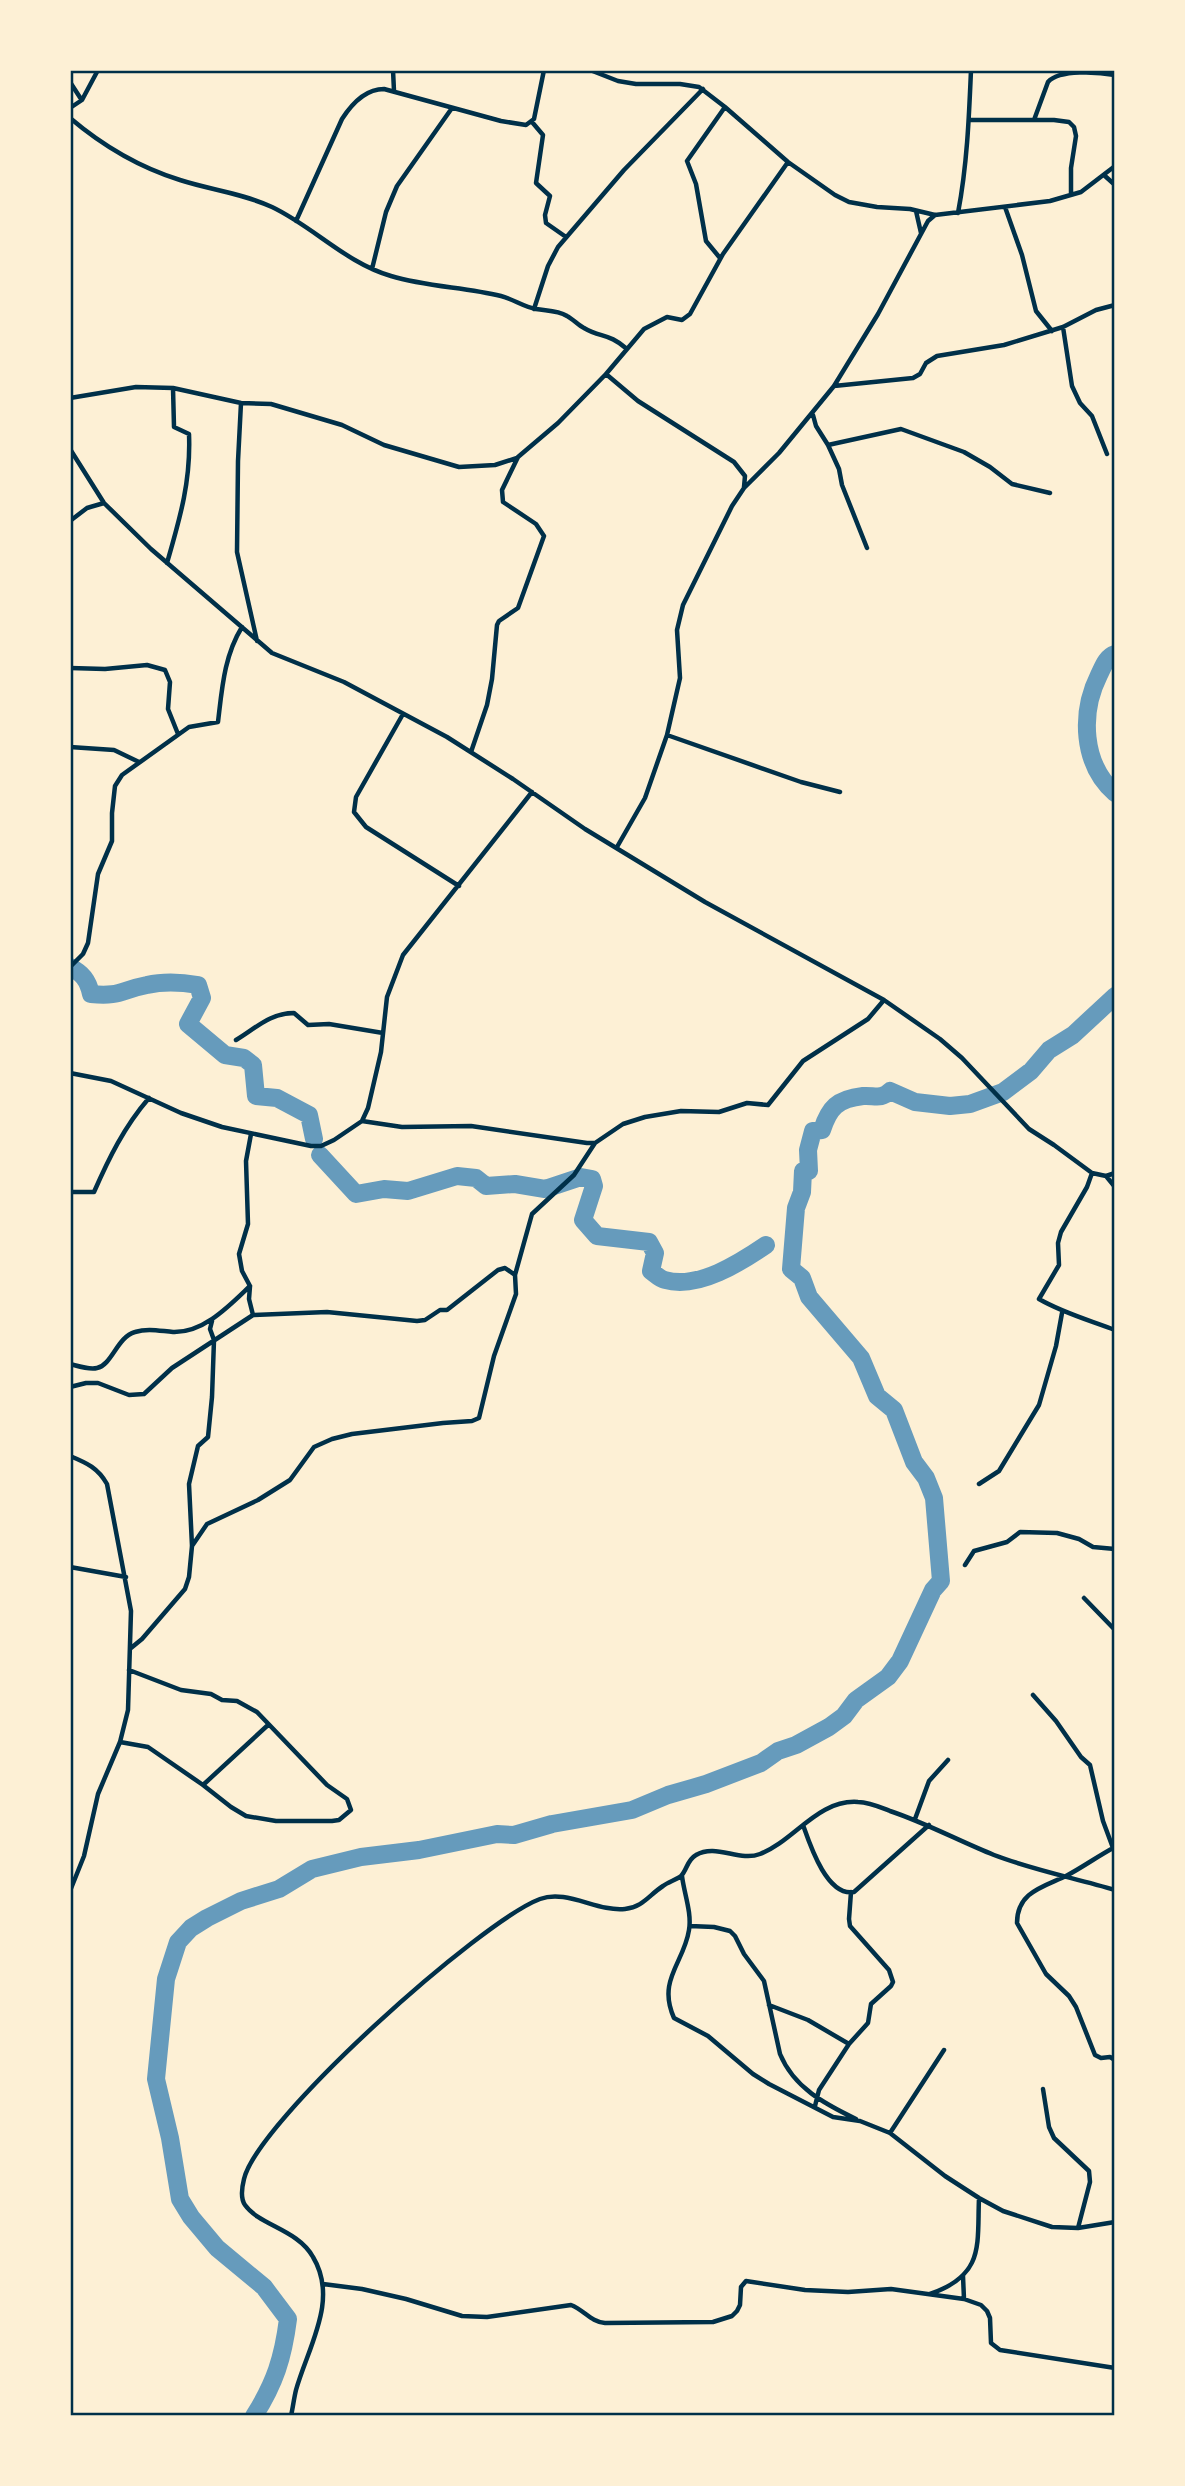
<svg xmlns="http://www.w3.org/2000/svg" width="1185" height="2486" font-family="'Archivo Narrow',sans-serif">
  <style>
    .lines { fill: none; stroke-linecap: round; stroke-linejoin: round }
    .river { stroke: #669bbc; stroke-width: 18 }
    .minor { stroke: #003049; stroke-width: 4.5 }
    .neatline { fill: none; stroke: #003049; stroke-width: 2.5 }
  </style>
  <rect width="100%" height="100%" fill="#fdf0d5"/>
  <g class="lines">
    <path class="river" d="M1115,654c-9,3 -12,13 -16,21 -19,38 -17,89 16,118
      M70,967c12,6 18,13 21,27 29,3 30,-4 56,-9 17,-4 34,-3 51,0l4,13 -14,26 37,31 19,3 9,7 3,31 21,2 32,17 5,24
      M320,1155l36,39 28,-5 24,2 49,-15 19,2 10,8 29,-2 30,5 36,-12 11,2 2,7 -11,34 14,16 52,6 6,11 -4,18c4,3 9,8 14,9 33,10 76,-18 101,-35
      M254,2416c21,-33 29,-58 34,-97l-24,-32 -47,-39 -26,-31 -11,-18 -10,-61 -14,-59 10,-100 12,-37 13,-14 16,-10 34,-17 38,-12 33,-20 49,-12 58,-7 78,-16 17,1 38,-11 80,-14 36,-15 38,-11 55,-21 17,-12 18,-6 33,-18 15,-11 12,-16 32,-23 12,-16 33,-71 8,-9 -7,-83 -8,-20 -12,-16 -20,-52 -17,-14 -16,-38 -52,-61 -7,-19 -11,-9 5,-61 6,-16 1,-21h6l-1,-21 5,-19 9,-1c7,-22 15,-31 41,-34 11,-1 18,4 27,-5l25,11 35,4 20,-2 33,-12 28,-21 18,-21 24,-15 42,-39"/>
    <path class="minor" d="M393,70l1,21
      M590,70l28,11 18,3h44l19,3 26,20 63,55 47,33 14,7 28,5 33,2 25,6 115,-14 31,-9 34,-26
      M70,82l11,17
      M70,108l12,-8 16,-30
      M70,118c33,28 68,49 110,62 31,10 62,13 92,27 42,20 74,56 119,69 36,11 74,11 110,20 12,3 23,11 35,13 11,2 21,1 31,7 6,3 11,9 17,12 17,10 25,5 43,21
      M969,120h85l15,2 5,5 2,9 -5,32v27
      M1034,120l14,-38c11,-13 51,-10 67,-7
      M532,122l11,13 -7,48 14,13 -5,19 1,8 20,14
      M1105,176l10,9
      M1005,207l17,48 14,56 16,20
      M916,211l5,22
      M958,213c9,-47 11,-95 13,-143
      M296,221l46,-102c9,-14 23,-30 42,-30l117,32 25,4 8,-6 10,-49
      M720,258l-14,-17 -10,-57 -9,-23 38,-54
      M372,269l14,-57 11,-26 55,-78
      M534,309l14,-43 10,-19 66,-77 79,-81
      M1063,327l9,59 8,17 12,13 15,38
      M606,374l32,27 96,61 11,14 -1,11
      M834,386l79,-8 7,-4 6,-11 11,-7 67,-11 59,-18 33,-17 19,-5
      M70,398l66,-11 37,1 68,15 30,1 71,21 42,20 75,22 36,-2 22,-7
      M241,403l-3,58 -1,91 20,89
      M813,415l3,11 12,19 11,24 3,16 25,63
      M828,445l73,-16 63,23 26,15 22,17 38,9
      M70,449l34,54 47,46 121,104 72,29 103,55 66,42 72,50 120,73 179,98 56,39 22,19 67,71 25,16 38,28 14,3 9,-3
      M70,521l17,-13 17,-5
      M167,563c13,-45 24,-82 22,-129l-15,-7 -1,-39
      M70,668l35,1 42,-4 18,5 5,12 -2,27 10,25
      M403,714l-47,83 -2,15 12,15 93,59
      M667,735l134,47 39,10
      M70,747l44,3 25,12
      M471,752l16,-47 5,-26 5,-54 2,-4 19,-13 26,-72 -8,-12 -33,-22 -1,-12 16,-33 40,-34 48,-49 38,-45 23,-12 15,3 8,-6 33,-60 65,-92
      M617,847l28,-49 22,-63 13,-57 -3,-48 6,-25 49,-99 12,-18 35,-35 55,-67 44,-72 50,-93 7,-6
      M70,967l13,-13 5,-11 10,-69 14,-33v-28l3,-27 7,-11 67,-48 29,-5c4,-33 6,-66 24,-95
      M236,1040c20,-12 34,-27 58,-27l14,12 21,-1 54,9
      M70,1073l41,8 70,32 41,14 89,19h10l13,-6 28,-19 6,-13 13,-56 6,-55 16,-42 129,-163
      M362,1121l40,6 69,-1 116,17h8l28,-19 22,-7 36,-6 38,1 28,-9 21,2 35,-44 65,-42 16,-19
      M251,1134l-5,27 2,63 -9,30 3,17 8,15 -1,13 4,16
      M1092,1173l-5,14 -26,45 -3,11 1,22 -20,34c24,14 50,21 76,31
      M1106,1176l9,11
      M70,1192h24c15,-34 30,-65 55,-94
      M70,1364c8,2 19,6 27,4 15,-3 20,-31 38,-36 13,-4 25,-1 38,0 31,1 57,-27 77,-46
      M70,1387l16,-4h12l31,12 15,-1 28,-26 81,-53 74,-3 90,9 8,-1 15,-10h7l51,-40 7,-2 10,7
      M70,1456c17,7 28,12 37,28l24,127 -3,99 -8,32 -22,52 -14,62 -14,35
      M979,1484l20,-13 40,-66 17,-59 6,-33
      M192,1546l15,-22 51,-24 32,-20 24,-33 18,-8 20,-5 91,-11 29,-2 7,-3 15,-62 22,-62 -1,-19 17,-61 42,-39 21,-32
      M965,1565l9,-14 33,-9 13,-10 37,1 22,6 14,8 22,2
      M70,1567l56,10
      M1084,1598l31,32
      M131,1648l11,-9 43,-50 4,-12 3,-31 -3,-62 9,-38 10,-9 4,-40 2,-57 -4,-11 2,-8
      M1033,1695l23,26 25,36 9,8 13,56 10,27
      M120,1742l28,5 55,38 28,22 15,9 30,5h56l7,-1 12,-10 -4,-11 -20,-14 -70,-73 -20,-11 -15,-1 -11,-6 -30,-4 -52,-20
      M203,1785l65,-60
      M915,1819l14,-38 19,-21
      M803,1825c7,20 24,72 51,67l75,-67
      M1115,1847c-17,9 -32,20 -49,29 -23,11 -49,16 -49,47l29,51 23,22 7,11 19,48 6,3 9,-1 5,3
      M682,1876c2,17 10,37 7,54 -5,33 -32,50 -15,88l34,18 45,38 16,10 64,33 27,4 30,12 55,43 34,22 24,13 49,16 26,1 37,-6
      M690,1926l24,1 16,4 5,5 9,18 20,27 16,73c14,34 45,50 76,65
      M769,2005l39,15 41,24
      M1043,2089l6,38 5,11 35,33 1,11 -12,46
      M815,2106l4,-16 30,-46 19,-21 3,-19 20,-18 2,-4 -4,-12 -39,-44 -1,-7 2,-27
      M890,2133l54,-83
      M963,2276l1,23
      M323,2284l39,5 44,10 56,17 25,1 84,-12c13,5 20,17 34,18l108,-1 19,-6 5,-5 3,-6 1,-18 5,-6 59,9 43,2 43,-3 73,10 17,6 6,6 3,7 1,25 9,7 115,18
      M930,2294c55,-19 47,-49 49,-96
      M291,2416c2,-9 3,-18 5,-26 12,-43 43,-90 17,-133 -16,-28 -53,-31 -68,-52 -5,-7 -3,-18 -1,-26 14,-59 237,-258 296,-280 27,-10 57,13 85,10 18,-2 24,-14 38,-23 5,-4 13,-6 18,-10 6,-6 6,-16 15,-21 20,-12 43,7 64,-1 34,-13 58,-55 98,-52 11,0 22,5 32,9 36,12 69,30 104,44 39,15 81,23 121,35"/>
  </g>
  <rect width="1185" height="2486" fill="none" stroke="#fdf0d5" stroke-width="144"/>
  <rect x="72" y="72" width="1041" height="2342" class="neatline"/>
</svg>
